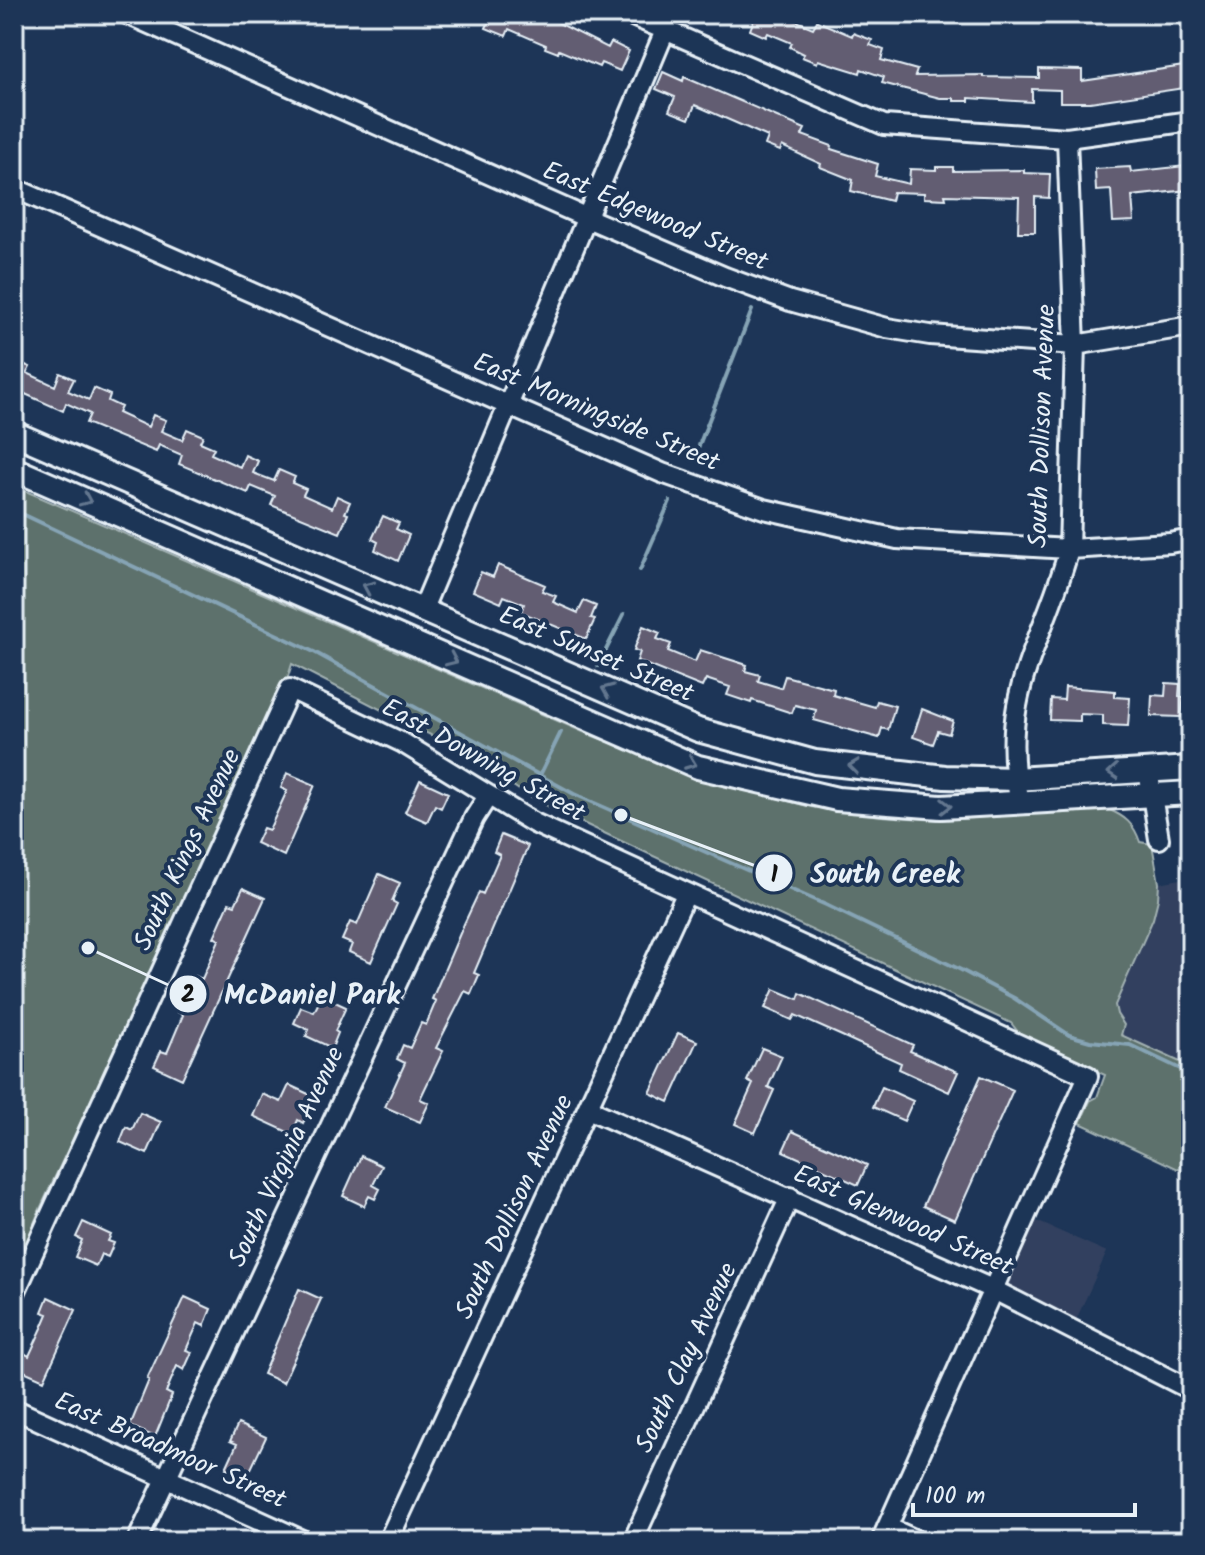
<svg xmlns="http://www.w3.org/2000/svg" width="1205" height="1555" font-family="Kalam,sans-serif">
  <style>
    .built { fill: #32415f }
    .green { fill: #5d716c; stroke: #a2b1b2; stroke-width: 2 }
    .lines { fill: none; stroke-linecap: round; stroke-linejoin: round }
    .stream { stroke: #86a4b5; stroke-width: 4 }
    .building { fill: #625d72; stroke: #e8f1f8; stroke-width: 2 }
    .minor-casing { stroke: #e8f1f8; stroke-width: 24 }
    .major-casing { stroke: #e8f1f8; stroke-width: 28 }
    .minor { stroke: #1d3557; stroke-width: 18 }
    .major { stroke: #1d3557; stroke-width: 22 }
    .oneway { stroke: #64778f }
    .labels { text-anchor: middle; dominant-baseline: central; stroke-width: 8; stroke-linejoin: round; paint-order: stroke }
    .street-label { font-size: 26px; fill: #e8f1f8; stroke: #1d3557 }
    .leader { fill: none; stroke: #e8f1f8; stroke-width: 3 }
    .callout-dot { fill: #e8f1f8; stroke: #1d3557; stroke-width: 3 }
    .mark-label { font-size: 24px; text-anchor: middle; font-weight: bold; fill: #111 }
    .callout-label { font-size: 28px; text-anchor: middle; font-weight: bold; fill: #e8f1f8; stroke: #1d3557; stroke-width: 8; stroke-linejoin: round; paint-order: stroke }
  </style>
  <rect width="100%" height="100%" fill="#1d3557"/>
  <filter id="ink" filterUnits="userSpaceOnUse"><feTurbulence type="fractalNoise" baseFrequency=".0125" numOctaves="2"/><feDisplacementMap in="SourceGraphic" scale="16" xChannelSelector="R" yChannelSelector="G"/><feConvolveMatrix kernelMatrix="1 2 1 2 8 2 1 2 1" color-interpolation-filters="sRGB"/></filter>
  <g filter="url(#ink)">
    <path class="built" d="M1181,879l7,25 -9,30 12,6v127l-70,-32 3,-10 -7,-11 -2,-9 38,-86 6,-36z
      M1034,1220l73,32 -31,68 -69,-32 -1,-6z"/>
    <path class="green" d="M14,486l574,248 117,45 106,28 71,9 56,4 169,-11c18,7 27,15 33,33l12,2 7,39 -1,16 -5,20 -38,86 2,9 7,11 -3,10 70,32v108l-111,-52 10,-22 7,-4 8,-22 -83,-38 -11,-14 -454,-212 -35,-19 -60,-41 -170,-87 -7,22 -245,523 -26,63z"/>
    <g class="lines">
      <path class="stream" d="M698,448l54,-138
        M14,510l300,142 260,142 252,111 135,65 53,28 55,37 21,6 40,4 61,29
        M640,570l30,-69
        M598,666l26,-52
        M540,775l21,-43"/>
    </g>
    <path class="building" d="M492,14h39l10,4 2,-3 65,33 3,-6 18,9 -9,20 -19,-8 -2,4 -40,-17 -1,3 -13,-5 1,-3 -37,-16 -3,7 -20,-8z
      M756,14h24l33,14 4,-7 35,15 1,-3 19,7 -2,5 14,5 -3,10 36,10 -2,6 68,-1v2l56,1v-9l43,1v11l109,-16v22l-101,15h-30v-12l-28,-1v13l-63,-4v3h-15v-3h-14l-58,-15 2,-6 -23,-8 -1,4 -42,-13 -1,3 -15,-6 2,-3 -14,-7 2,-4 -24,-10 -2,4 -16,-7z
      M663,72l20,9 1,-4 121,52 -3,6 30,11 -1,3 47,15 -3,12 34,8 1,-15 26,1v-3h17v4l71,-1v3l26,1 -1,24 -14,-1v35h-17l1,-35 -74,-2 1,4 -22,-1v-5l-31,-1 -2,9 -40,-10 2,-11 -33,-13 1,-3 -39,-18 -2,5 -15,-6 3,-8 -25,-11 -48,-21 -6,14 -20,-8 6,-14 -19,-8z
      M1185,166l3,24 -56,6 2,25 -21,1 -2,-32 -15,1 -1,-22 35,-2 1,5z
      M14,360l16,7 -3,6 28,13 5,-13 14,6 -6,12 21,9 5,-12 16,7 -2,6 13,6 -3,6 30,14 5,-12 13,5 -5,11 21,9 5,-11 16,7 -3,6 14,6 -3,6 29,13 5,-12 13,6 -5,12 21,8 5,-11 16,7 -3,6 14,6 -3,6 29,13 5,-12 13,6 -5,11 3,1 -8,19 -69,-28 4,-9 -24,-10 -3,7 -69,-29 3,-9 -23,-10 -3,7 -70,-29 4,-9 -24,-11 -3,8 -49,-22z
      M383,516l16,7 -3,6 13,6 -11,26 -23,-11 3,-8 -6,-3z
      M498,565l47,20 -3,6 14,5 -3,6 25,11 6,-12 12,5 -5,12 4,1 -9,20 -65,-27 3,-8 -20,-8 -3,7 -28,-12 8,-19 12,5z
      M643,626l17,7 -3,6 14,5 -3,7 27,11 5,-12 47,15 -2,6 15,4 -2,6 23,7 4,-12 49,13 -1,6 42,12 2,-6 18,5 -7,24 -6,-2 -3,10 -65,-18 2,-10 -21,-5 -3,8 -40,-13 -1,3 -24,-8 3,-8 -24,-8 -4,8 -65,-26 3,-9 -6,-2z
      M1166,683l14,1 -1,13h5l-3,20 -30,-1 1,-21 13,1z
      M1065,687l50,4v6l15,1 -2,28 -25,-1v-10l-23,-1v7l-30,-1 1,-21 13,1z
      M922,709l31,12 -4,13 -11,-3 -5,13 -20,-7z
      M287,773l28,12 -31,71 -28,-13 7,-15 6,2 18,-39 -6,-3z
      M420,780l28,13 -7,15 -6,-3 -8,17 -22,-10z
      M501,835l27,11 -54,127 5,2 -8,19 -6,-3 -29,57 7,3 -23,48 9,4 -9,19 -35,-15 20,-44 -8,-4 6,-14 7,3 11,-25 5,2 10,-24 -4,-2 32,-75 15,-32 4,2 17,-39 -6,-3z
      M379,874l21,9 -8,18 5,3 -26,58 -22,-10 3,-8 -10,-4 8,-18 7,3z
      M243,888l22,10 -83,181 -28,-13 7,-15 6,2 16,-38 -5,-3 7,-14 10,-22 7,3 17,-39 -5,-3 15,-34 6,2z
      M774,989l24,10 2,-6 113,52 -3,6 48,21 -9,20 -50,-23 2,-6 -59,-27 -47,-21 -3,5 -27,-12z
      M322,996l24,11 -11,24 3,2 -6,15 -26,-12 3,-6 -15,-7 7,-16 13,5z
      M678,1033l19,8 -28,61 -19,-9z
      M762,1048l20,8 -14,31 6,3 -19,43 -20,-9 18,-40 -6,-3z
      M981,1076l32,14 -58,130 -32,-14z
      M289,1085l26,12 -12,26 -5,-3 -6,14 -39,-18 9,-22 19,8z
      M882,1087l31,14 -9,20 -31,-14z
      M140,1113l21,9 -14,32 -27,-12 6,-15 6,3z
      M792,1131l75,34 -9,20 -75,-34z
      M361,1156l21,10 -9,19 7,4 -5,10 -6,-3 -5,10 -21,-10z
      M83,1222l28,13 -3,6 6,2 -6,14 -7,-3 -5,12 -21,-9 7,-17 -6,-3z
      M299,1289l22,10 -38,84 -20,-9z
      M48,1297l28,13 -32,70 -27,-12 7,-15 5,3 13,-28 6,-14 -6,-2z
      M185,1297l26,12 -7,17 -6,-3 -12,27 6,2 -8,18 -7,-4 -11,26 6,3 -17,42 -25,-11 19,-46 -2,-1z
      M238,1424l28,13 -19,40 -21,-9 11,-24 -7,-3z"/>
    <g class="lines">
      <defs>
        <path id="minor" d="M127,14l458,203 140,60 65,24 97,27 43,7 145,10 116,-19
          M628,14l256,111 183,13 124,-17
          M14,188l648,285 102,36 133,30 172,10 101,-6 21,-4
          M422,611l250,-597
          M1148,770l11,69
          M1020,802c-24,-108 23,-156 49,-253l6,-204 -8,-207
          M588,1109l404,180 199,101
          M14,1295l276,-606 113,54 131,80 554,253 -207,465
          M14,1409l290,132
          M887,1527l31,14
          M137,1541l337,-723 14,-22
          M388,1541l298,-647
          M633,1541l157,-344"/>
        <path id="major" d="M14,433l684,297 117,32 130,15 70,2 176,-11
          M14,469l684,298 139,32 104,8 250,-14"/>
      </defs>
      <use href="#minor" class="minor-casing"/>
      <use href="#major" class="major-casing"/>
      <use href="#minor" class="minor"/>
      <use href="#major" class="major"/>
    </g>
    <defs><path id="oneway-chevron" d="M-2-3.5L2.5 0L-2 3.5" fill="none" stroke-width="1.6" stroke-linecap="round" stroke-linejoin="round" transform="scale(2)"/></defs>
    <g class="oneway">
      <use href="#oneway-chevron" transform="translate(86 500) rotate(24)"/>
      <use href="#oneway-chevron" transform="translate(368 587) rotate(-156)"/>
      <use href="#oneway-chevron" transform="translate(452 660) rotate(24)"/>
      <use href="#oneway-chevron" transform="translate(607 690) rotate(-157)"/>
      <use href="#oneway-chevron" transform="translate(691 763) rotate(21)"/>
      <use href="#oneway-chevron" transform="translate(854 766) rotate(-173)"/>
      <use href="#oneway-chevron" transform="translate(1113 772) rotate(176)"/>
      <use href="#oneway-chevron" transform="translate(946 806) rotate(-1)"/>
    </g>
  </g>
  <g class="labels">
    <g class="street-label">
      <text transform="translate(655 217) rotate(23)">East Edgewood Street</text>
      <text transform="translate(596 413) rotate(23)">East Morningside Street</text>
      <text transform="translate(1043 426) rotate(-88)">South Dollison Avenue</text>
      <text transform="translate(596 655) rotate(23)">East Sunset Street</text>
      <text transform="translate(483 761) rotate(29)">East Downing Street</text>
      <text transform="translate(188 850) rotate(-65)">South Kings Avenue</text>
      <text transform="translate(287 1157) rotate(-65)">South Virginia Avenue</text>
      <text transform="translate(515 1207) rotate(-65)">South Dollison Avenue</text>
      <text transform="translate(903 1221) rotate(24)">East Glenwood Street</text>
      <text transform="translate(687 1358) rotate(-65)">South Clay Avenue</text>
      <text transform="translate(170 1451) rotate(24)">East Broadmoor Street</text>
    </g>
  </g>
  <path class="leader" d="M621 815L774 873M88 948L188 994"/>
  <g class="callout-dot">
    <circle cx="621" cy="815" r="8"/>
    <circle cx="88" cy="948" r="8"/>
    <circle cx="774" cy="873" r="20"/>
    <circle cx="188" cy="994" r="20"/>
  </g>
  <g class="mark-label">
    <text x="774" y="882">1</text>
    <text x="188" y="1002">2</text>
  </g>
  <g class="callout-label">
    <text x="885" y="883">South Creek</text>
    <text x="312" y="1004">McDaniel Park</text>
  </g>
  <rect width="1205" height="1555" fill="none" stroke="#1d3557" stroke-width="48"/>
  <rect x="24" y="24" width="1157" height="1507" fill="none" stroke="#e8f1f8" stroke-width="3" filter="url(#ink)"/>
  <path d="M913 1503v12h222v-12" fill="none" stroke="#e8f1f8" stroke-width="4"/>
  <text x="925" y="1503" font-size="24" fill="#e8f1f8" stroke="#1d3557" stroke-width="6" paint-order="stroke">100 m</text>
</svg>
